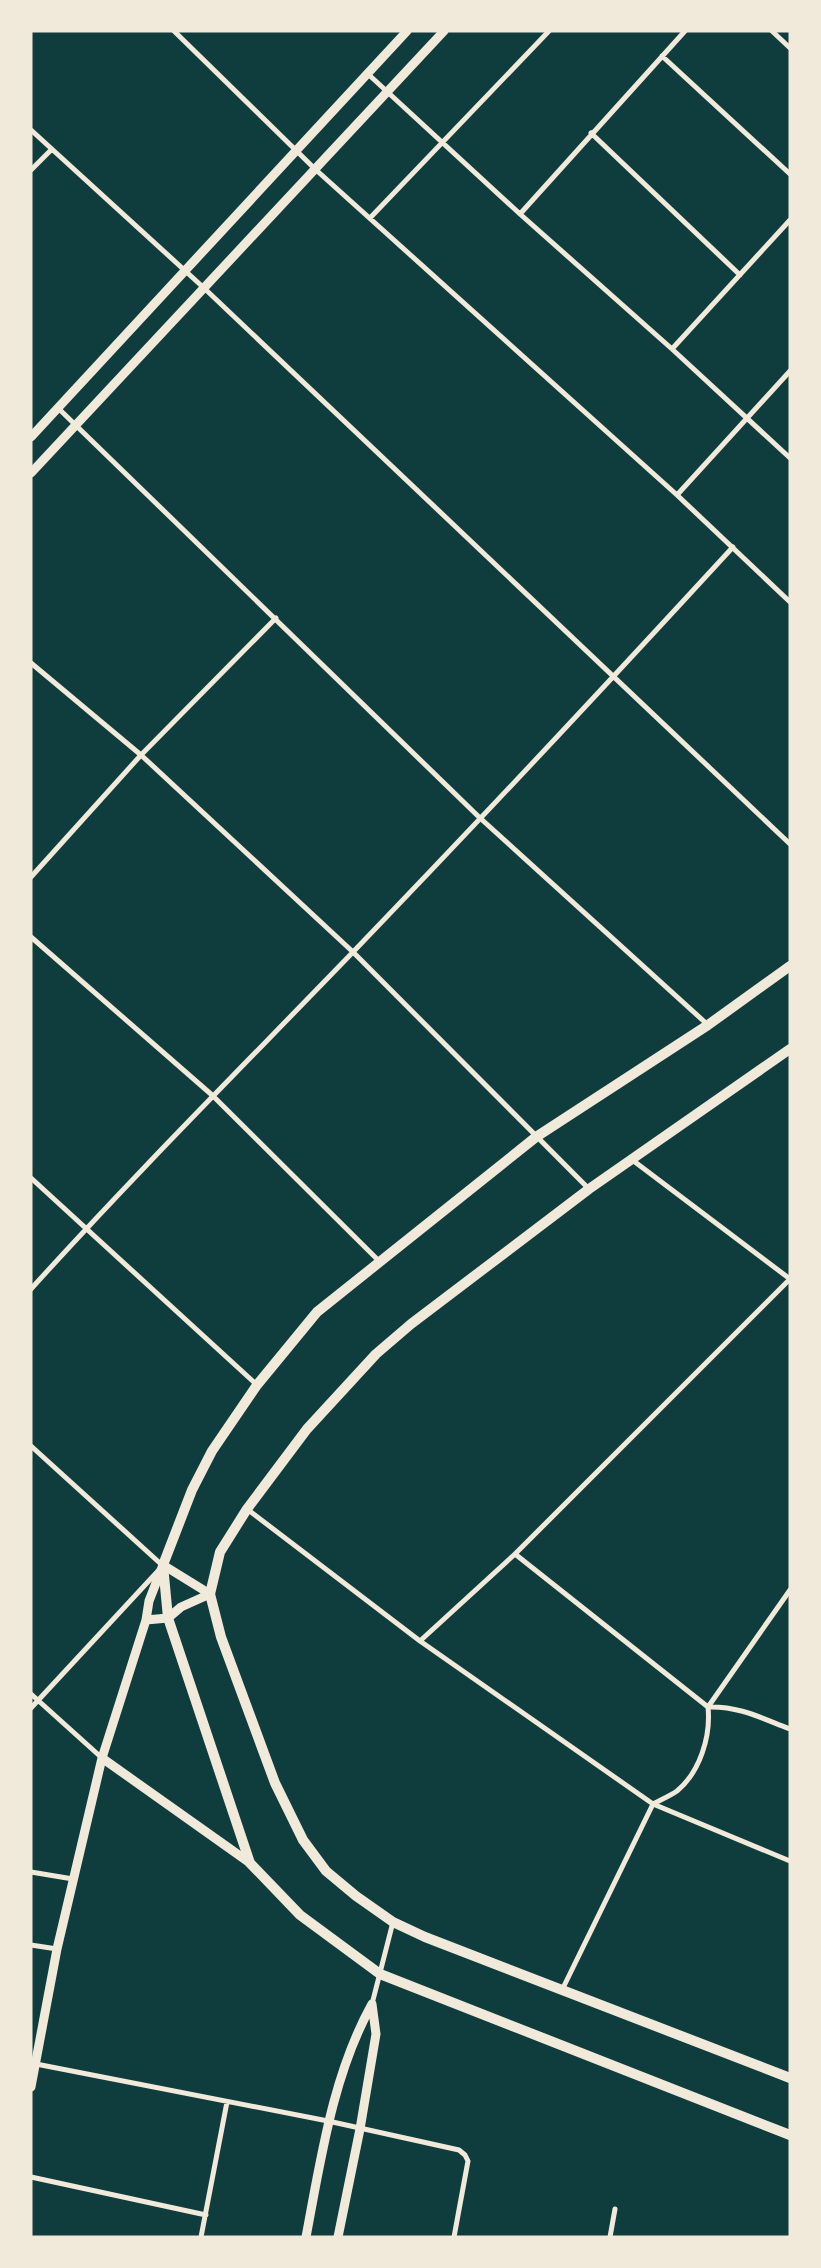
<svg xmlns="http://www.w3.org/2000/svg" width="821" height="2268" font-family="'Alegreya Sans',sans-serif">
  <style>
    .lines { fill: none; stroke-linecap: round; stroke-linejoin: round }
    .minor { stroke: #f1e9da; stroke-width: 5 }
    .tertiary { stroke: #f1e9da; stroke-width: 9 }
    .secondary { stroke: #f1e9da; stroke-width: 10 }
  </style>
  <rect width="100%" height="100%" fill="#0f3d3e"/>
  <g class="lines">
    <path class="minor" d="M174,31l141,138 362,326 113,107
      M772,31l18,17
      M662,56l128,118
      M368,74l152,140 152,135 118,109
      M31,130l173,158 586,556
      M591,133l149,142
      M31,170l20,-20
      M520,214l165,-183
      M370,218l179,-187
      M672,349l118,-129
      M58,408l422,410 228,207
      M677,495l113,-124
      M31,663l110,92 212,197 236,237
      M31,877l110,-122 135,-137
      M31,937l181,158 168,167
      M631,1159l159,120
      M31,1178l226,207
      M31,1289c105,-116 215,-226 323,-338 128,-133 254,-268 379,-404
      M31,1446l131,119
      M247,1509l173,132 233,163 137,57
      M515,1554l193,153c31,-1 53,11 82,22
      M420,1641l95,-87 275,-275
      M31,1694l71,64
      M31,1708l127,-137
      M31,1872l42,7
      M31,1945l26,4
      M562,1990l91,-186c7,-4 17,-8 24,-13 23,-19 34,-55 31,-84l82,-117
      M372,2004l21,-82
      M36,2064l292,57 131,29 6,5 3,6 -14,76
      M31,2177l175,38
      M201,2237l26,-135
      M610,2237l5,-28"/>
    <path class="tertiary" d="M31,437l376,-406
      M31,473l413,-442
      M146,1620l22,-2 13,-11 29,-13
      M102,1758l148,105
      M31,2087l26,-138 45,-191 44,-138 3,-19 14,-36 47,29
      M306,2237c15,-79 27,-163 66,-233
      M338,2237l22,-108 16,-95 -4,-30"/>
    <path class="secondary" d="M790,966l-82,59 -172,112 -219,175 -60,73 -45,66 -20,39 -29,75 5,53 82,245 50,52 80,59 410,161
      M790,1049l-201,140 -178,135 -35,30 -69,75 -60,80 -27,43 -10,42 11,43 54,146 28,57 23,31 30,25 37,26 32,15 365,141"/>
  </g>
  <rect width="821" height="2268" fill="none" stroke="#f1e9da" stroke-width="65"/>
</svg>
